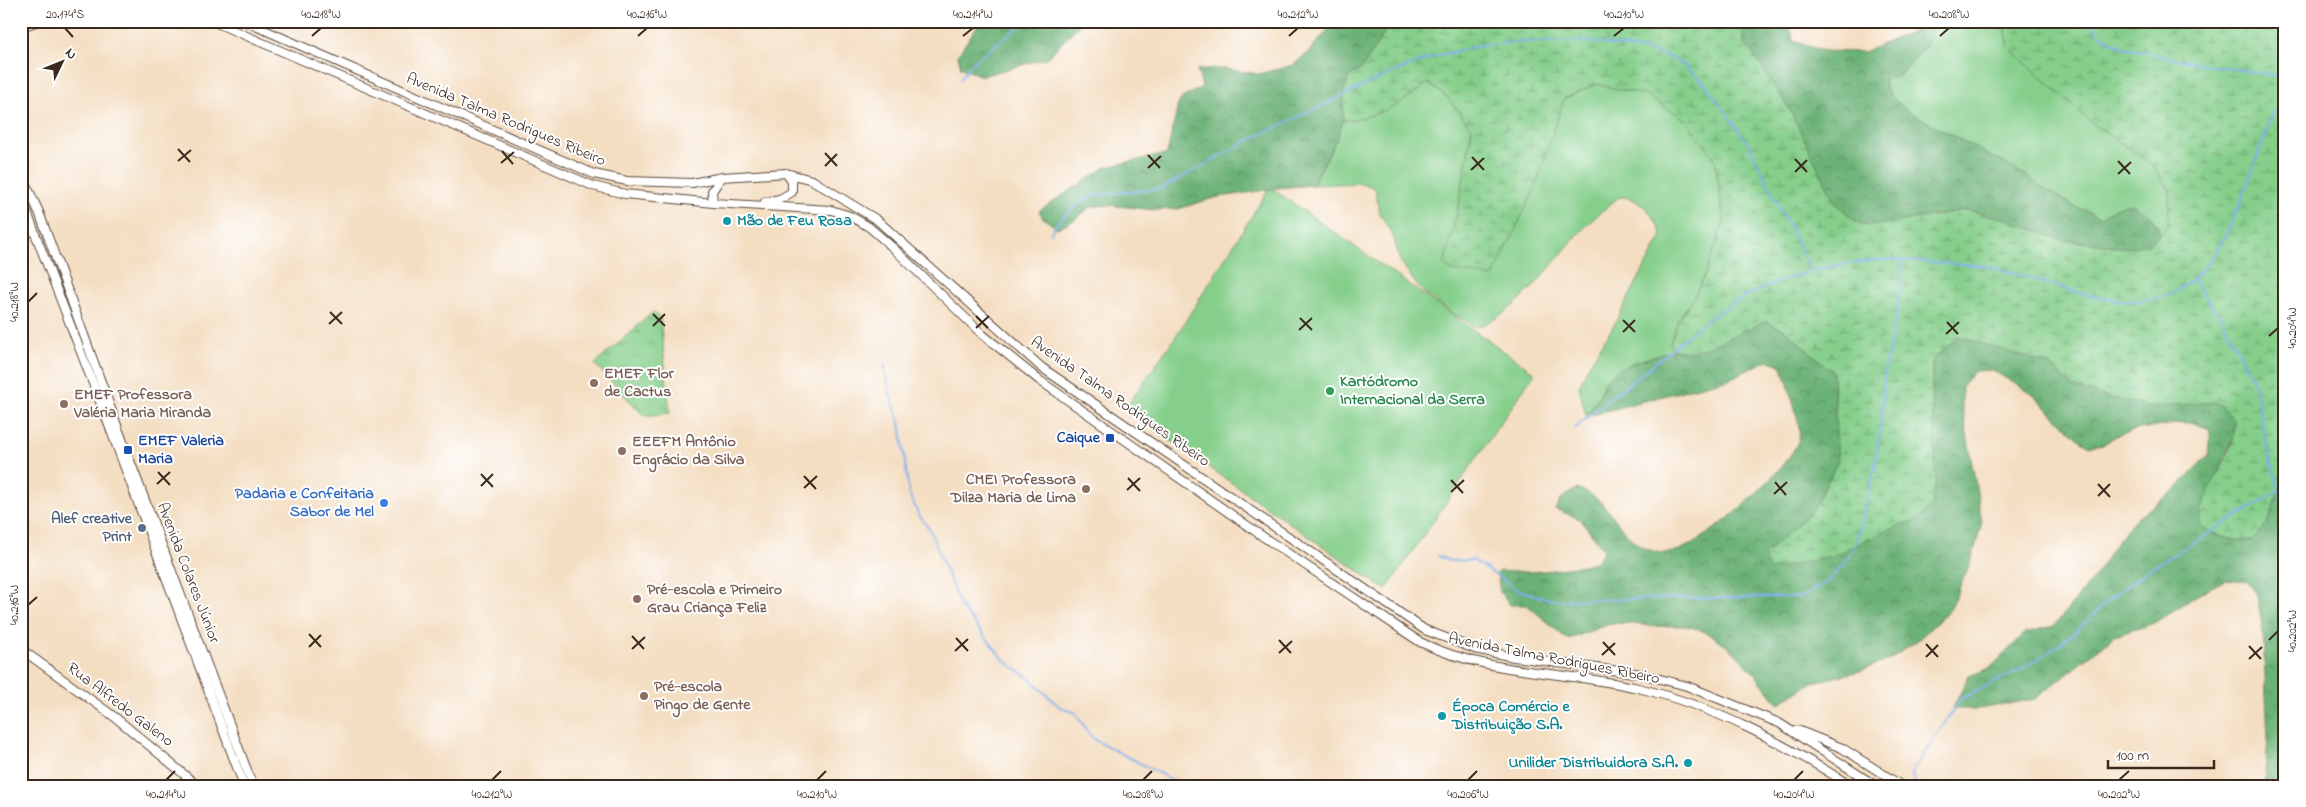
<svg xmlns="http://www.w3.org/2000/svg" width="2306" height="807" font-family="'Indie Flower',sans-serif">
  <style>
    .green { fill: #85cf8b; stroke: #607c54 }
    .forest { fill: url(#forest-crowns); stroke: #546e4a }
    .wetland { fill: url(#wetland-marsh); stroke: #607c54 }
    .park { fill: url(#park-tufts); stroke: #607c54 }
    .lines { fill: none; stroke-linecap: round; stroke-linejoin: round }
    .stream { stroke: #7fafea; stroke-width: 2 }
    .secondary-casing { stroke: #574537; stroke-width: 10 }
    .secondary { stroke: #fff; stroke-width: 8 }
    .ticks { fill: none; stroke: #3b2a1e; stroke-width: 2 }
    .culture-dot { fill: #0f9aa8; stroke: #fff; stroke-width: 2 }
    .education-dot { fill: #8d6e63; stroke: #fff; stroke-width: 2 }
    .leisure-dot { fill: #2e9e5b; stroke: #fff; stroke-width: 2 }
    .transit-dot { fill: #1a4fb4; stroke: #fff; stroke-width: 2 }
    .shop-dot { fill: #3f7fe0; stroke: #fff; stroke-width: 2 }
    .service-dot { fill: #5c6f8a; stroke: #fff; stroke-width: 2 }
    .labels { text-anchor: middle; dominant-baseline: central; stroke-width: 4; stroke-linejoin: round; paint-order: stroke }
    .street-label { font-size: 16px; fill: #3b2a1e; stroke: #fff }
    .culture-label { font-size: 16px; font-weight: bold; fill: #0d838f; stroke: #fff; text-anchor: start }
    .education-label { font-size: 16px; font-weight: bold; fill: #785e54; stroke: #fff; text-anchor: start }
    .leisure-label { font-size: 16px; font-weight: bold; fill: #27864d; stroke: #fff; text-anchor: start }
    .transit-label { font-size: 16px; font-weight: bold; fill: #164399; stroke: #fff; text-anchor: end }
    .shop-label { font-size: 16px; font-weight: bold; fill: #366cbe; stroke: #fff; text-anchor: end }
    .service-label { font-size: 16px; font-weight: bold; fill: #4e5e75; stroke: #fff; text-anchor: end }
    .neatline { fill: none; stroke: #3b2a1e; stroke-width: 2 }
    .ticks-label { font-size: 12px; text-anchor: middle; fill: #3b2a1e }
  </style>
  <defs>
    <pattern id="forest-crowns" width="20" height="18" patternUnits="userSpaceOnUse" patternTransform="scale(1.25)"><rect width="20" height="18" fill="#6cb277"/><path d="M2 6a3 3 0 1 1 6 0M12 15a3 3 0 1 1 6 0" fill="none" stroke="#5a9161"/></pattern>
    <pattern id="wetland-marsh" width="20" height="14" patternUnits="userSpaceOnUse" patternTransform="scale(1.25)"><rect width="20" height="14" fill="#85cf8b"/><path d="M1 5h8M5 5V1M11 12h8M15 12V8" fill="none" stroke="#6ea871"/></pattern>
    <pattern id="park-tufts" width="24" height="20" patternUnits="userSpaceOnUse" patternTransform="scale(1.25)"><rect width="24" height="20" fill="#85cf8b"/><path d="M3 7l-1-3M5 7V3M7 7l1-3M15 17l-1-3M17 17v-4M19 17l1-3" fill="none" stroke="#6ea871"/></pattern>
  </defs>
  <rect width="100%" height="100%" fill="#fff"/>
  <filter id="ink" filterUnits="userSpaceOnUse"><feTurbulence type="fractalNoise" baseFrequency=".02" numOctaves="2"/><feDisplacementMap in="SourceGraphic" scale="10" xChannelSelector="R" yChannelSelector="G"/><feConvolveMatrix kernelMatrix="1 2 1 2 8 2 1 2 1" color-interpolation-filters="sRGB"/></filter>
  <filter id="wash" filterUnits="userSpaceOnUse"><feTurbulence type="fractalNoise" baseFrequency=".0096" numOctaves="4" result="noise"/><feDisplacementMap in="SourceGraphic" scale="20" xChannelSelector="R" yChannelSelector="G"/><feGaussianBlur stdDeviation="1.12" result="paint"/><feColorMatrix in="noise" values="0 0 0 0 0 0 0 0 0 0 0 0 0 0 0 0 0 1.4 0 .05"/><feComposite in="paint" operator="in"/></filter>
  <g filter="url(#wash)">
    <rect width="100%" height="100%" fill="#f4dec2"/>
    <path class="green" d="M1937,21h68l3,26 85,77 59,40 18,27 -2,35 -9,9 -1,-9 -11,-13 -37,-2 -10,6 -28,-12 -25,-14 -20,-15 -118,-64c-12,-10 -23,-17 -25,-32l15,-4 27,-30z
      M1428,83l19,14 25,32 -13,76 -15,60 108,-129 12,-37 32,-15 52,12 37,23 30,40 9,62 -19,54 -12,24 -15,21 -8,23 4,7 -42,13 -28,19 -4,12 -14,22 -7,-29 8,-19 26,-41 49,-92c-7,-19 -20,-38 -43,-38 -11,9 -22,18 -32,28 -33,33 -65,88 -111,102l-23,-13 -30,-22 -7,-8 -17,-25 -5,-21 -15,-26 -4,-24 -14,-5 -49,2 19,-34 12,-30c39,-7 54,-14 85,-38z
      M1270,187l265,186 -149,217 -261,-181 53,-76z"/>
    <path class="forest" d="M980,21h103l-36,37 -65,18 -21,-8 -3,-13z
      M1335,21h57l-31,49 -17,37 -1,14 -6,17 -25,47 -33,3 -65,10 -36,11 -23,1 -47,-5 -18,2 -14,12 -19,9 -14,-10 -4,-7 67,-44 61,-13 11,-49 4,-7 20,-11 -5,-18h29l33,5 34,-9 16,-13z
      M1743,21h47l3,20 31,10 40,1 73,-31 -11,25 -28,30 -14,4c2,16 13,22 25,32l118,64 20,15 25,14 28,12 19,-11 15,-2c12,8 23,16 25,31l-10,9 -22,4 -70,-9 -51,-20 -39,-9 -88,15 -20,-1 -24,-21 -43,-89 -40,-62 -8,-8z
      M1766,321l20,10 47,41 5,89 -25,49 -50,46 127,-27 28,-10 14,-117v-42l27,-24 91,29 23,22 77,20 64,-5 7,2 13,16v16l-25,57 4,41 24,7h15l15,-16 18,-49v310h-21l4,-46 -5,-108 -6,-37 -10,-14 -20,-2 -23,12 -50,32 -39,13 -80,63 -56,10h-27l17,-33 21,-8 35,-35 29,-7 39,-47 26,-40 14,-18 42,-31 33,-34 2,-27 -20,-7 -57,8 -17,6 -12,8 -14,2 -10,-6 -48,-46 -40,-24 -17,1 -13,14v19l20,118 -9,34 -23,54 -32,30 -31,21 -30,11 -44,10 -35,22c-24,-31 -54,-74 -95,-78 -11,-1 -21,1 -31,0 -15,-1 -30,-5 -45,-1 -14,4 -26,11 -40,14l-40,-34h-17l-10,-13 -3,-19 2,-2c34,3 64,-1 97,-9l8,-12 -24,-31 -25,-10 7,-11 14,-9c41,8 40,60 88,64 31,3 126,-84 135,-114 3,-13 -12,-60 -18,-73l-13,-6 -39,19 -143,37 14,-22 4,-12 13,-12 15,-7 42,-13 13,2z"/>
    <path class="wetland" d="M1392,21h351l1,23 8,8 40,62 43,89 24,21 20,1 88,-15 39,9 51,20 70,9 22,-4 19,-18 2,-35 -18,-27 -59,-40 -85,-77 -3,-26h280v455l-18,49 -15,16c-19,0 -35,-4 -51,-15 -3,-30 28,-62 33,-91 1,-4 0,-10 0,-15l-13,-15 -7,-3 -64,5 -39,-9 -38,-11 -23,-22 -91,-29 -27,24v42l4,76 -4,28 -14,13 -28,10 -56,26 -64,15 -7,-14 50,-46 25,-49 -5,-89 -47,-41 -20,-10 -58,26 -21,5 -13,-2 -4,-7 8,-23 15,-21 12,-24 19,-54 -9,-62 -30,-40 -37,-23 -52,-12 -32,15 -29,89 -42,89 -41,-6 -8,-6 15,-60 13,-76 -25,-32 -19,-14c-33,25 -43,31 -85,38l1,-29 5,-16 12,-6z"/>
    <path class="park" d="M653,312l7,5 10,96 -26,3 -49,-52z"/>
    <g class="lines">
      <path class="stream" d="M2088,21l12,14 23,12 67,15 95,15
        M960,79l11,-15 55,-43
        M1051,233l8,-13 27,-21 10,-4 65,-6 86,-48 144,-68 45,-17 46,-11 42,-3 60,-1 60,9 23,6 15,8 23,20 43,59 63,128
        M2192,279l32,44 30,59 13,65 18,63
        M884,364l6,30 10,28 9,72 10,21 11,15 30,76 45,55 24,17 31,29 16,6 12,20 7,7 81,42 13,4
        M1575,429c22,-24 49,-40 74,-61 21,-17 41,-36 64,-52 49,-33 107,-53 167,-56 20,-1 41,2 61,3 14,1 29,1 43,3 56,9 139,56 194,24 55,-34 71,-119 95,-176l12,-17
        M1438,556l12,5 23,-1 45,30 30,9 15,1 238,-3 26,-15 15,-16 11,-16 8,-25 14,-60 7,-50 3,-47 12,-57 6,-50
        M1916,786l-4,-10 1,-7 48,-70 66,-33 22,-14 26,-20 38,-36 35,-26 131,-79"/>
    </g>
  </g>
  <g filter="url(#ink)">
    <g class="lines">
      <defs>
        <path id="secondary" d="M212,21l381,165 32,8 88,9 118,7 19,6 19,11 22,19 91,88 57,46 226,158 155,104c67,33 147,29 218,46 76,18 147,56 213,98
          M244,21l350,153 33,7 65,2 30,-6 64,-4 26,7 65,40 164,147 384,263 50,19 39,8 127,17 46,12 92,37 97,63
          M21,27l18,-6
          M21,174l18,38 87,238 127,336
          M21,197l83,215 140,374
          M765,202l15,-3 12,-7v-11l-6,-8
          M713,203l-1,-12 10,-14
          M21,649l95,69 82,68
          M1797,730l45,18 60,38"/>
      </defs>
      <use href="#secondary" class="secondary-casing"/>
      <use href="#secondary" class="secondary"/>
    </g>
  </g>
  <path class="ticks" d="M65,28l8,9M312,36l9,-8M638,36l9,-8M963,36l10,-8M1289,36l9,-8M1614,36l10,-8M1940,36l9,-8M178,149l12,13M502,151l11,13M825,153l12,13M1148,155l12,13M1472,157l12,13M1795,159l12,13M178,161l13,-11M2118,161l12,13M501,163l13,-11M825,166l12,-12M1148,168l13,-12M1471,170l13,-12M1795,172l12,-12M2118,174l13,-12M28,302l9,-9M330,312l12,12M653,314l12,12M976,316l12,12M1300,318l12,12M1623,320l12,12M1947,322l11,12M329,324l13,-12M653,326l12,-12M976,328l13,-12M1299,330l13,-12M1623,332l12,-12M1946,334l13,-12M2269,336l9,-8M158,472l12,13M481,474l12,13M804,476l12,13M1128,478l12,13M1451,480l12,13M1775,482l11,13M157,484l13,-12M2098,484l12,13M481,486l12,-12M804,488l13,-12M1127,490l13,-12M1451,492l13,-12M1774,494l13,-12M2098,496l12,-12M28,605l9,-8M309,634l12,13M632,636l12,13M956,638l12,13M1279,640l12,13M2269,640l9,-9M1603,642l12,13M1926,644l12,13M2249,646l12,13M309,647l12,-12M632,649l13,-12M955,651l13,-12M1279,653l13,-12M1602,655l13,-12M1926,657l12,-12M2249,659l13,-12M166,780l9,-9M492,780l9,-9M817,780l9,-9M1143,780l9,-9M1468,780l9,-9M1794,780l9,-9M2119,780l10,-9"/>
  <g class="culture-dot">
    <circle cx="727" cy="221" r="5"/>
    <circle cx="1442" cy="716" r="5"/>
    <circle cx="1688" cy="763" r="5"/>
  </g>
  <g class="education-dot">
    <circle cx="594" cy="383" r="5"/>
    <circle cx="64" cy="404" r="5"/>
    <circle cx="622" cy="451" r="5"/>
    <circle cx="1086" cy="489" r="5"/>
    <circle cx="637" cy="599" r="5"/>
    <circle cx="644" cy="696" r="5"/>
  </g>
  <circle class="leisure-dot" cx="1330" cy="391" r="5"/>
  <g class="transit-dot">
    <rect x="1105" y="433" width="10" height="10" rx="2.5"/>
    <rect x="123" y="445" width="10" height="10" rx="2.5"/>
  </g>
  <circle class="shop-dot" cx="384" cy="503" r="5"/>
  <circle class="service-dot" cx="142" cy="528" r="5"/>
  <g class="labels">
    <g class="street-label">
      <text transform="translate(506 120) rotate(23)">Avenida Talma Rodrigues Ribeiro</text>
      <text transform="translate(1120 402) rotate(35)">Avenida Talma Rodrigues Ribeiro</text>
      <text transform="translate(188 573) rotate(69)">Avenida Colares Júnior</text>
      <text transform="translate(1554 659) rotate(11)">Avenida Talma Rodrigues Ribeiro</text>
      <text transform="translate(120 705) rotate(37)">Rua Alfredo Galeno</text>
    </g>
    <g class="culture-label">
      <text x="737" y="221">Mão de Feu Rosa</text>
      <text x="1452" y="707">Época Comércio e<tspan x="1452" dy="18">Distribuição S.A.</tspan></text>
      <text x="1678" y="763" text-anchor="end">Unilider Distribuidora S.A.</text>
    </g>
    <g class="education-label">
      <text x="604" y="374">EMEF Flor<tspan x="604" dy="18">de Cactus</tspan></text>
      <text x="74" y="395">EMEF Professora<tspan x="74" dy="18">Valéria Maria Miranda</tspan></text>
      <text x="632" y="442">EEEFM Antônio<tspan x="632" dy="18">Engrácio da Silva</tspan></text>
      <text x="1076" y="480" text-anchor="end">CMEI Professora<tspan x="1076" dy="18">Dilza Maria de Lima</tspan></text>
      <text x="647" y="590">Pré-escola e Primeiro<tspan x="647" dy="18">Grau Criança Feliz</tspan></text>
      <text x="654" y="687">Pré-escola<tspan x="654" dy="18">Pingo de Gente</tspan></text>
    </g>
    <g class="leisure-label">
      <text x="1340" y="382">Kartódromo<tspan x="1340" dy="18">Internacional da Serra</tspan></text>
    </g>
    <g class="transit-label">
      <text x="1100" y="438">Caique</text>
      <text x="138" y="441" text-anchor="start">EMEF Valeria<tspan x="138" dy="18">Maria</tspan></text>
    </g>
    <g class="shop-label">
      <text x="374" y="494">Padaria e Confeitaria<tspan x="374" dy="18">Sabor de Mel</tspan></text>
    </g>
    <g class="service-label">
      <text x="132" y="519">Alef creative<tspan x="132" dy="18">Print</tspan></text>
    </g>
  </g>
  <rect width="2306" height="807" fill="none" stroke="#fff" stroke-width="55"/>
  <g transform="translate(62 62) rotate(47)" stroke="#ffffff" stroke-width="4" paint-order="stroke">
  <path d="M0-4L9 19L0 12L-9 19Z" fill="#3b2a1e"/>
  <text y="-8" font-size="14" font-weight="bold" text-anchor="middle" fill="#3b2a1e">N</text>
  </g>
  <path d="M2108 760v8h106v-8" fill="none" stroke="#3b2a1e" stroke-width="2.5"/>
  <text x="2116" y="760" font-size="15" fill="#3b2a1e" stroke="#ffffff" stroke-width="4" paint-order="stroke">100 m</text>
  <rect x="28" y="28" width="2250" height="752" class="neatline"/>
  <g class="ticks-label">
    <text x="65" y="18">20.174°S</text>
    <text x="321" y="18">40.218°W</text>
    <text x="647" y="18">40.216°W</text>
    <text x="973" y="18">40.214°W</text>
    <text x="1298" y="18">40.212°W</text>
    <text x="1624" y="18">40.210°W</text>
    <text x="1949" y="18">40.208°W</text>
    <text transform="translate(14 302) rotate(-90)" y="4">40.218°W</text>
    <text transform="translate(2292 328) rotate(-90)" y="4">40.204°W</text>
    <text transform="translate(14 605) rotate(-90)" y="4">40.216°W</text>
    <text transform="translate(2292 631) rotate(-90)" y="4">40.202°W</text>
    <text x="166" y="798">40.214°W</text>
    <text x="492" y="798">40.212°W</text>
    <text x="817" y="798">40.210°W</text>
    <text x="1143" y="798">40.208°W</text>
    <text x="1468" y="798">40.206°W</text>
    <text x="1794" y="798">40.204°W</text>
    <text x="2119" y="798">40.202°W</text>
  </g>
</svg>
